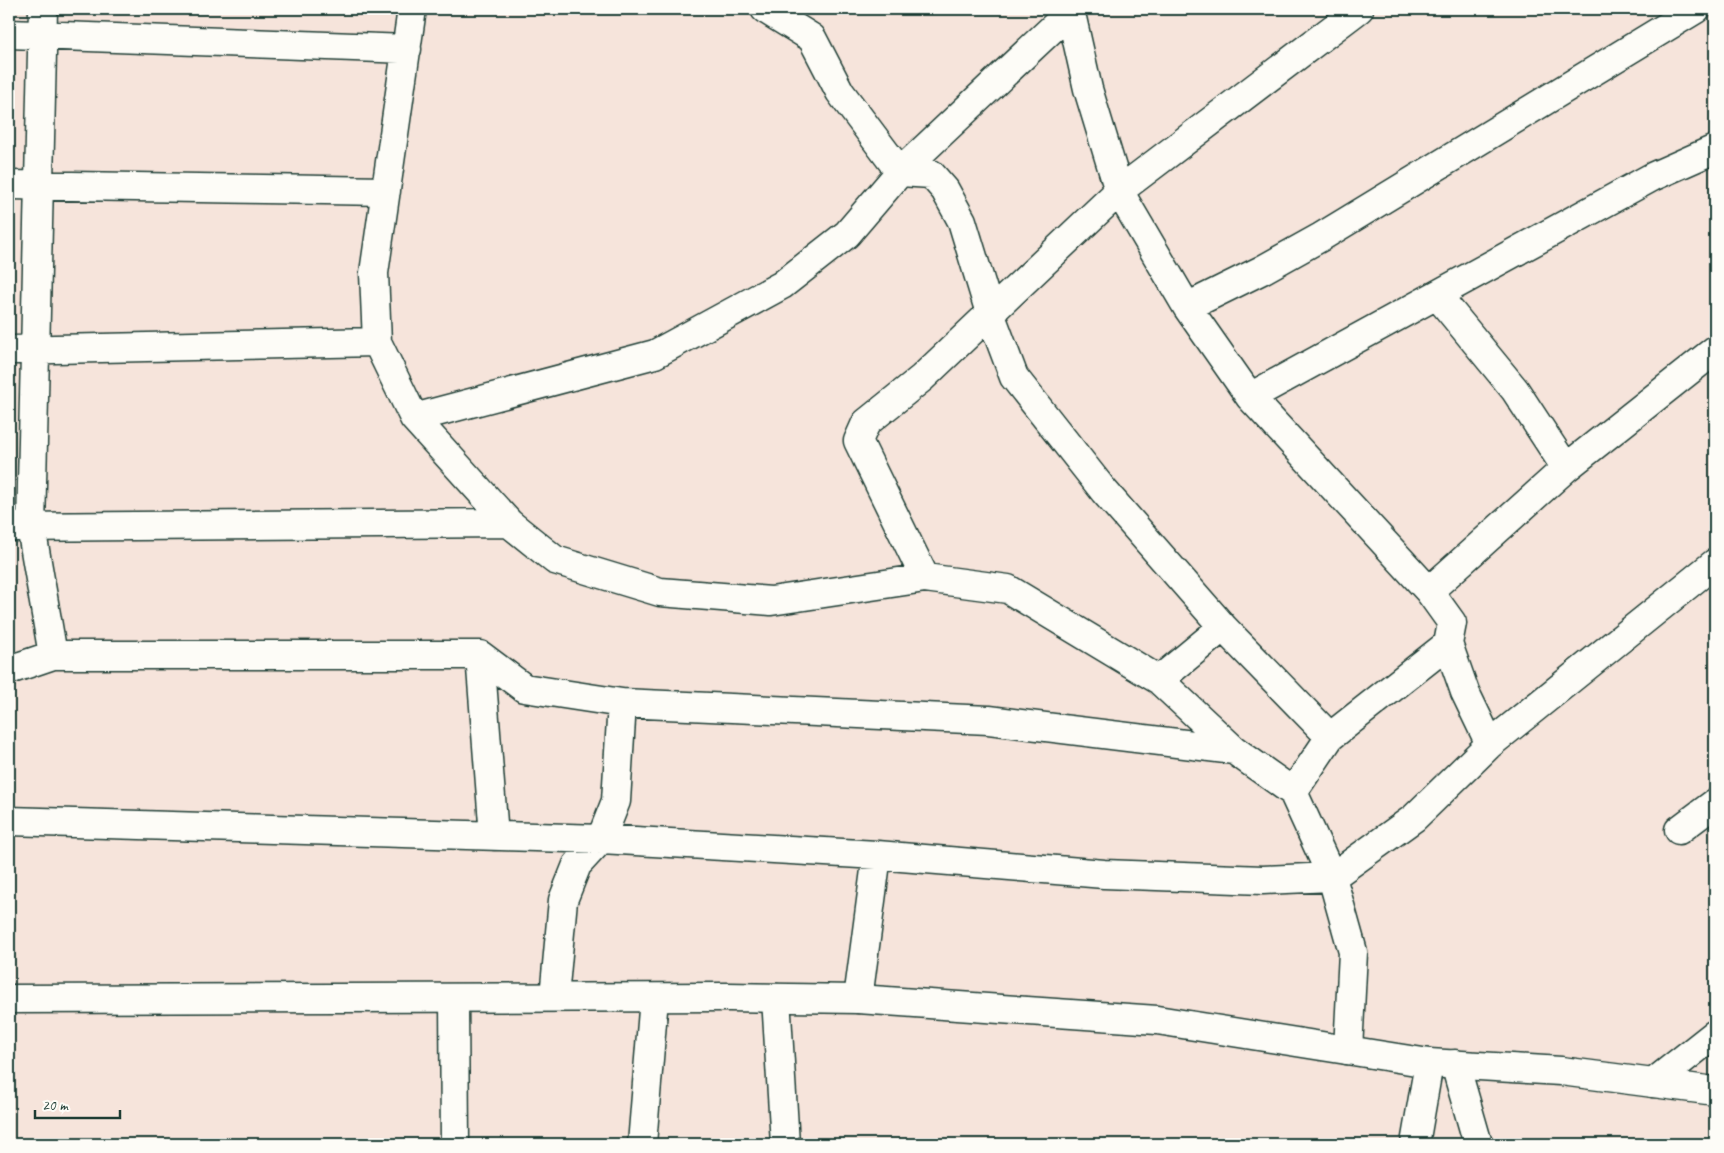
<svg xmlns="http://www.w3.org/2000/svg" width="1724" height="1153" font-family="Caveat,sans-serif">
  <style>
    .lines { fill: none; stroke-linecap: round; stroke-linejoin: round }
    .minor-casing { stroke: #1f3d34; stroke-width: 31 }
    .secondary-casing { stroke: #1f3d34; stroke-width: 31 }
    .minor { stroke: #fdfcf7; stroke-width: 28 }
    .secondary { stroke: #fdfcf7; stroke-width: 28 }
  </style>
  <rect width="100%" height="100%" fill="#f6e4db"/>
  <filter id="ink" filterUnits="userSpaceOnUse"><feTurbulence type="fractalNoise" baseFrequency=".02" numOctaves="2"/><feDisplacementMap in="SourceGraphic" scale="10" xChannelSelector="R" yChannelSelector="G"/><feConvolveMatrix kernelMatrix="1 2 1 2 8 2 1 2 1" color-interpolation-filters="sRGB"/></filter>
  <g filter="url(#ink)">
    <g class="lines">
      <defs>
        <path id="minor" d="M43,9l-12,518 22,128
          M412,9l-38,264 3,69 37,76 95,105 46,37 105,32 111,9 154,-23 83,11 151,91 75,70 59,42 39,85 21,75 -5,98
          M765,9l47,29 28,54 60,80 31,2 14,16 17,31 28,92 24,64 90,114 119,136 107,110
          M1070,9l18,80 31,102 68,116 63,90 179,194 23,32 -4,21 17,48 25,52
          M9,34l398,15
          M9,185l377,6
          M1437,295l78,95 51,78
          M1187,307l75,-37 59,-33 375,-228
          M9,350l368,-8
          M1250,397l404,-221 61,-27
          M414,418l241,-64 127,-69 65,-51 53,-62 173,-163
          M9,527l500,-4
          M925,578l-67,-137 8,-18 56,-45 197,-187 240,-182
          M1429,591l137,-123 149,-118
          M480,655l14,181
          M9,670l44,-15h427l44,33 98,15 367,17 245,30
          M1159,680l64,-53
          M1293,792l37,-55 118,-93
          M9,821l592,18 276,16 227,19 159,6 69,-3 82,-59 76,-74 225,-181
          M1679,830l36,-27
          M554,997l9,-97 14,-35 24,-26 15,-38 6,-98
          M776,998l9,146
          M454,999l1,145
          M858,999l19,-144
          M1455,1064l23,80
          M1653,1083l62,-49
          M642,1144l12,-146
          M1415,1144l14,-81"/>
        <path id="secondary" d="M9,999l720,-2 129,2 299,21 272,43 132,8 154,20"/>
      </defs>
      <use href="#minor" class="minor-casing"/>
      <use href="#secondary" class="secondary-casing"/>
      <use href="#minor" class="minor"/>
      <use href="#secondary" class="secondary"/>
    </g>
  </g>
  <rect width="1724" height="1153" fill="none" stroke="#fdfcf7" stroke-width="30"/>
  <rect x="15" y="15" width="1694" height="1123" fill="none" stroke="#1f3d34" stroke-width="2" filter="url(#ink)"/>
  <path d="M35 1110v8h85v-8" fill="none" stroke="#1f3d34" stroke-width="2.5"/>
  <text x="42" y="1110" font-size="15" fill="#1f3d34" stroke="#fdfcf7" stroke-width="4" paint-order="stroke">20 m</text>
</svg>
